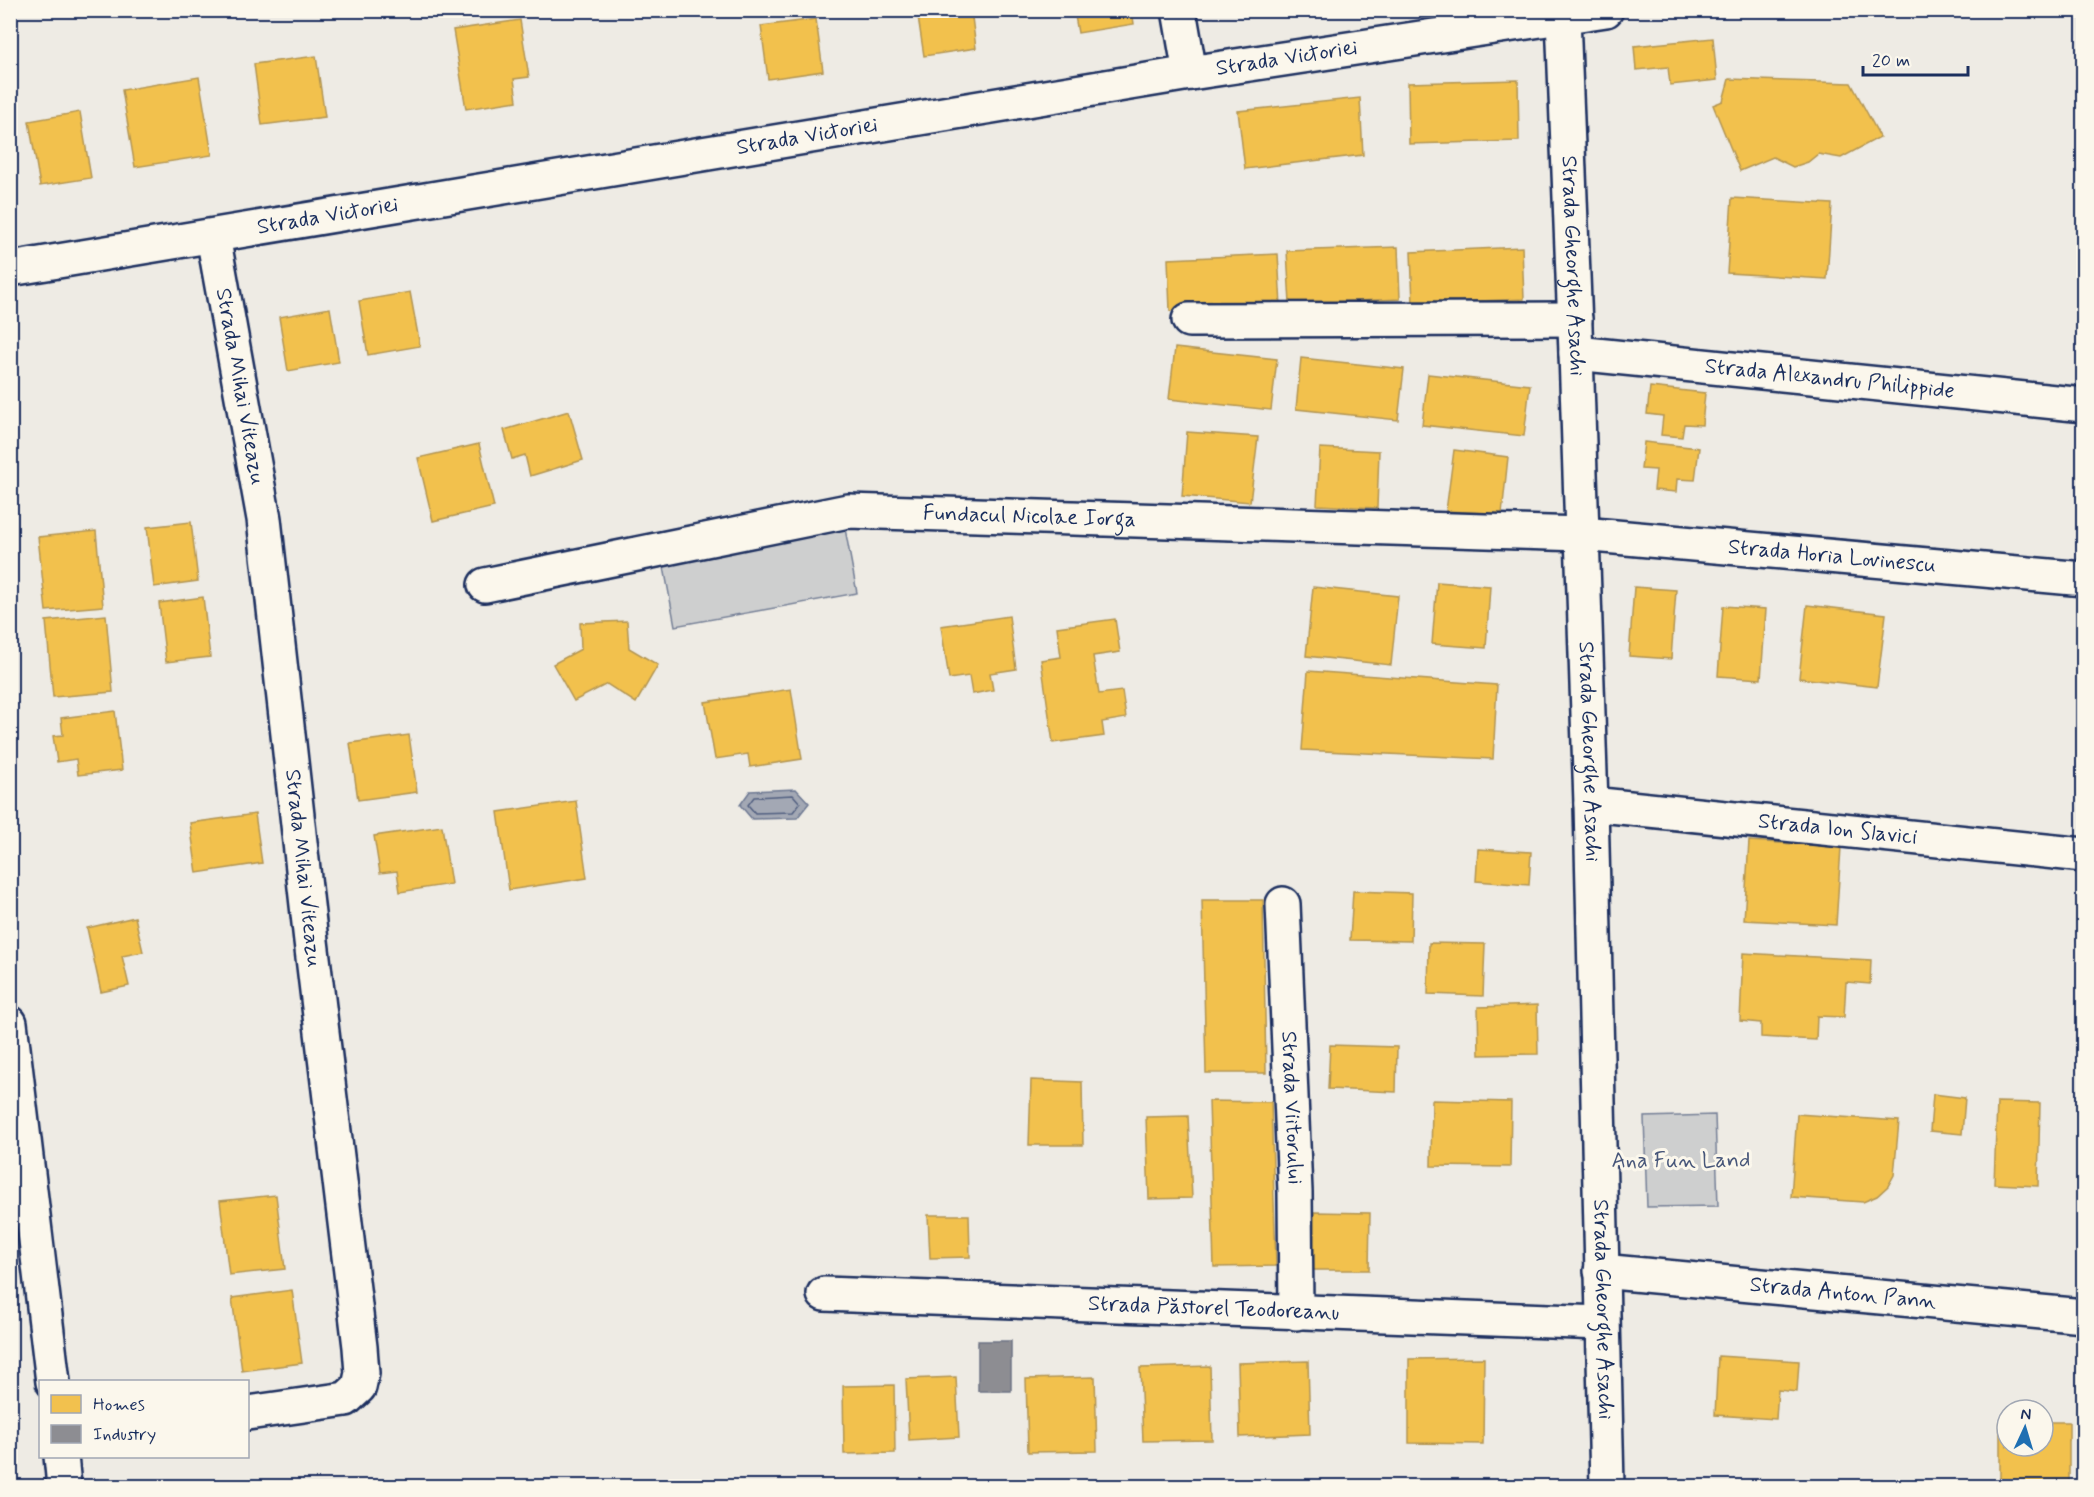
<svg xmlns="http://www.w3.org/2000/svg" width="2094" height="1497" font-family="Mynerve,sans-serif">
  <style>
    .green { fill: #cecfcf; stroke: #747f96; stroke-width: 1.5 }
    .water { fill: #a3a8b4; stroke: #6d7892; stroke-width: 1.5 }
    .homes { fill: #f2c14e; stroke: #b29553; stroke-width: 1.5 }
    .industry { fill: #8d8d92; stroke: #6b7182; stroke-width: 1.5 }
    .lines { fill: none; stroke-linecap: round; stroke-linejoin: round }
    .shore { stroke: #515f80; stroke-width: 1.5 }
    .minor-casing { stroke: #1b2f5e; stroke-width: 38 }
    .minor { stroke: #fbf7ec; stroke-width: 33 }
    .labels { text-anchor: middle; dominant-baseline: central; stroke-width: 6; stroke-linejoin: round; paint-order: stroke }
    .street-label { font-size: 22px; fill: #1b2f5e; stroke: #fbf7ec }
    .park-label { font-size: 22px; fill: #48577a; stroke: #fbf7ec }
  </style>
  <rect width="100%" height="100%" fill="#eeebe4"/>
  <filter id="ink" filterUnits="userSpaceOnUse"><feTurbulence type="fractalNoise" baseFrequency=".0167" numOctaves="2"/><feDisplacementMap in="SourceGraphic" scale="12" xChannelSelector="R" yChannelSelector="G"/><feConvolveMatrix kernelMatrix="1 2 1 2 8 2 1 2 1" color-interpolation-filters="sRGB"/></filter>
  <g filter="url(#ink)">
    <path class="green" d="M841,507l16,86 -182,33 -16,-86z
      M1715,1115l3,91 -71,1 -3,-90z"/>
    <path class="water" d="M796,789l13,14 -12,15 -45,1 -12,-14 10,-14z"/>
    <path class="homes" d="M917,10h54l5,38 -52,8z
      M1074,10h58l2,14 -56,9z
      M816,19l7,52 -55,8 -7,-53z
      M520,20l9,57 -15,2 3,22 -51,8 -13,-79z
      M1713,38l4,42 -47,5 -2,-18 -32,3 -2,-24z
      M316,56l9,61 -63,8 -8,-61z
      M199,77l13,78 -77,12 -13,-77z
      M1729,79l122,4 29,54 -39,21 -23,-4 -10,8 -15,5 -20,-10 -33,14 -27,-66 10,-4z
      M1518,80l1,61 -110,3 -1,-61z
      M1360,98l3,57 -118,14 -7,-58z
      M80,112l11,66 -51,8 -11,-65z
      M1732,198l100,6 -5,75 -100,-6z
      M1398,247l2,52 -110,5 -3,-53z
      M1522,247l2,52 -111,5 -2,-52z
      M1278,254l3,52 -111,5 -2,-52z
      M410,292l10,54 -52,9 -9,-54z
      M330,308l9,54 -51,9 -9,-54z
      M1175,348l102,11 -6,51 -102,-11z
      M1301,358l103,11 -6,51 -102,-11z
      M1428,374l102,11 -6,51 -102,-11z
      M1650,387l55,6 -3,32 -18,-1 -2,13 -21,-2 2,-19 -16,-2z
      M569,411l14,49 -53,16 -5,-21 -13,4 -8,-29z
      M1187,432l71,5 -8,65 -68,-6z
      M1644,442l55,6 -4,32 -18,-1 -1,13 -22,-2 2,-20 -15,-1z
      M479,444l15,63 -61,14 -15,-63z
      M1320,448l59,3 -2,57 -60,-3z
      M1454,450l54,7 -6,57 -56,-3z
      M191,522l7,59 -44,6 -7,-60z
      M96,531l7,75 -57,5 -8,-74z
      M1437,582l53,4 -4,62 -54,-4z
      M1313,587l85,9 -7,69 -85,-9z
      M1634,587l42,3 -5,69 -42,-3z
      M203,597l7,60 -44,5 -7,-59z
      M1807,605l79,9 -9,73 -78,-9z
      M1723,606l43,3 -5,70 -43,-3z
      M106,615l7,77 -60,5 -7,-76z
      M1009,616l7,53 -26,4 3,17 -21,4 -3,-18 -20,3 -8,-53z
      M1115,619l5,33 -27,4 6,38 23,-3 4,27 -24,4 2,14 -51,7 -12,-83 20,-3 -4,-30z
      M627,621l2,27 29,17 -22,38 -29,-19 -33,17 -21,-37 28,-15 -1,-26z
      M1308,671l189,14 -4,74 -191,-9z
      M791,689l11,70 -52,8 -2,-13 -33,5 -10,-57z
      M115,711l7,59 -44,5 -2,-16 -19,3 -4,-26 10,-1 -2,-17z
      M409,735l8,57 -59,8 -8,-57z
      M576,801l11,77 -78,12 -11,-78z
      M255,814l7,49 -65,10 -7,-50z
      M442,826l9,58 -51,8 -3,-21 -17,2 -6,-37z
      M1749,841l92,6 -5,78 -92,-5z
      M1478,849l53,3 -2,33 -53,-4z
      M1353,891l59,2 -1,48 -61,-1z
      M1202,900h61l3,173h-60z
      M135,917l8,35 -21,4 7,30 -28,6 -14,-64z
      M1429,943l56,1 -2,52 -55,-2z
      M1743,953l128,7 -1,24 -24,-2 -2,35 -27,-1 -1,24 -55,-3v-14l-21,-2z
      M1537,1005l1,49 -59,1 -1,-48z
      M1330,1045l67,2 -1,45 -68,-3z
      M1031,1080l51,2 1,63h-54z
      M1933,1094l32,4 -3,36 -32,-3z
      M1432,1100l79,2 -1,65 -79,-1z
      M1209,1101l62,1 5,164 -62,1z
      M1997,1102l43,1 -2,83 -44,-2z
      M1797,1114l102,7 -5,54 -6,11 -11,10 -14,6 -72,-5z
      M1188,1116l4,82 -43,1 -3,-82z
      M276,1195l9,74 -56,6 -9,-74z
      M1314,1212l56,1 -1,57h-56z
      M928,1215h41l1,42 -40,1z
      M292,1290l10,73 -60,8 -10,-73z
      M1718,1356l81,5 -2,31 -19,-2 -2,29 -61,-4z
      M1484,1358l-1,86 -74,-1v-84z
      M1308,1361l2,73 -70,3 -2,-74z
      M1210,1366l2,74 -69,1 -3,-73z
      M956,1377l3,60 -50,3 -3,-61z
      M1095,1377l2,74 -69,1 -2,-73z
      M894,1385l1,68 -51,1 -1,-68z
      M2000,1422h7v24h36v-24h26v64h-69z"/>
    <path class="industry" d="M978,1341h33v50h-33z"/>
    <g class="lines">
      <path class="shore" d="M793,795l7,8 -7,9 -38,1 -7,-8 6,-8z"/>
      <defs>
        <g id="minor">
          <path d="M1179,10l11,63"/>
          <path id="s1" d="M1563,17l13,336 15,451 16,682"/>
          <path id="s2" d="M213,236l51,283 47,422 49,406 2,26 -3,14 -13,12 -98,14"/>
          <path id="s3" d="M10,269l1180,-196 416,-63"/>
          <path d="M1189,320l386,-1"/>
          <path id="s4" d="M1576,353l508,52"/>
          <path id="s5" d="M485,585l363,-74 734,23 502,45"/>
          <path id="s6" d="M1591,804l493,51"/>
          <path id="s7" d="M1283,904l12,288 1,121"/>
          <path d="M10,1023l43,359"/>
          <path id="s8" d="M1601,1271l483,45"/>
          <path id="s9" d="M824,1294l778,29"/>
          <path d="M61,1456l3,30"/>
        </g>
      </defs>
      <use href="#minor" class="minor-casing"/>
      <use href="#minor" class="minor"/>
    </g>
  </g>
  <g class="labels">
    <g class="street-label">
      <text stroke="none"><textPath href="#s3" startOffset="1294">Strada Victoriei</textPath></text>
      <text stroke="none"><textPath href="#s3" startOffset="808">Strada Victoriei</textPath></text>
      <text stroke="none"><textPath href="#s3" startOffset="322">Strada Victoriei</textPath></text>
      <text stroke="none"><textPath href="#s1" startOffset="249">Strada Gheorghe Asachi</textPath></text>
      <text stroke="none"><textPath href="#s4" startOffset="255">Strada Alexandru Philippide</textPath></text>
      <text stroke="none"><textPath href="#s2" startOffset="153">Strada Mihai Viteazu</textPath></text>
      <text stroke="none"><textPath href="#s5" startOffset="552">Fundacul Nicolae Iorga</textPath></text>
      <text stroke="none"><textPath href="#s5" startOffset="1356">Strada Horia Lovinescu</textPath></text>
      <text stroke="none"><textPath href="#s1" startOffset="735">Strada Gheorghe Asachi</textPath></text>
      <text stroke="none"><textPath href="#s6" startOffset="248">Strada Ion Slavici</textPath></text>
      <text stroke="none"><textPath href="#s2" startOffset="639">Strada Mihai Viteazu</textPath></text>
      <text stroke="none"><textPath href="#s7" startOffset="204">Strada Viitorului</textPath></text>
      <text stroke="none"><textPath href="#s8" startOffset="243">Strada Anton Pann</textPath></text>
      <text stroke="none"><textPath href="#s9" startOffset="390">Strada Păstorel Teodoreanu</textPath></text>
      <text stroke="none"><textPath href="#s1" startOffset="1293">Strada Gheorghe Asachi</textPath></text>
    </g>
    <g class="park-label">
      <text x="1681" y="1161">Ana Fun Land</text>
    </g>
  </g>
  <rect width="2094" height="1497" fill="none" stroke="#fbf7ec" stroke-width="36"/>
  <rect x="18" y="18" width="2058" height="1461" fill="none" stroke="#1b2f5e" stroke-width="2" filter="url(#ink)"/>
  <rect x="39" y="1380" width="210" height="78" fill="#fbf7ec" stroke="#a1a7b3" stroke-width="1.5"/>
  <rect x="51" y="1395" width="30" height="18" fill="#f2c14e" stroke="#a1a7b3" stroke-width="1.5"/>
  <text x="93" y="1410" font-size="18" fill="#1b2f5e">Homes</text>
  <rect x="51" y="1425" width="30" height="18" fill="#8d8d92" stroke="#a1a7b3" stroke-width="1.5"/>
  <text x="93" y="1440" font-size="18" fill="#1b2f5e">Industry</text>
  <g transform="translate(2025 1428) rotate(4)"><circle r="28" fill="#fbf7ec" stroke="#a1a7b3" stroke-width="1.5"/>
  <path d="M0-4.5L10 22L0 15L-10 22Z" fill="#1f6fb2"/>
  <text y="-9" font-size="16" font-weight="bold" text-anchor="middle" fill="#1b2f5e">N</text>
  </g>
  <path d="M1863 66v9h105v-9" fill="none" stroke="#1b2f5e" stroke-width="3"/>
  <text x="1872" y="66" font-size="18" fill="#1b2f5e" stroke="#fbf7ec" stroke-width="4.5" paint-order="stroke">20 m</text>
</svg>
